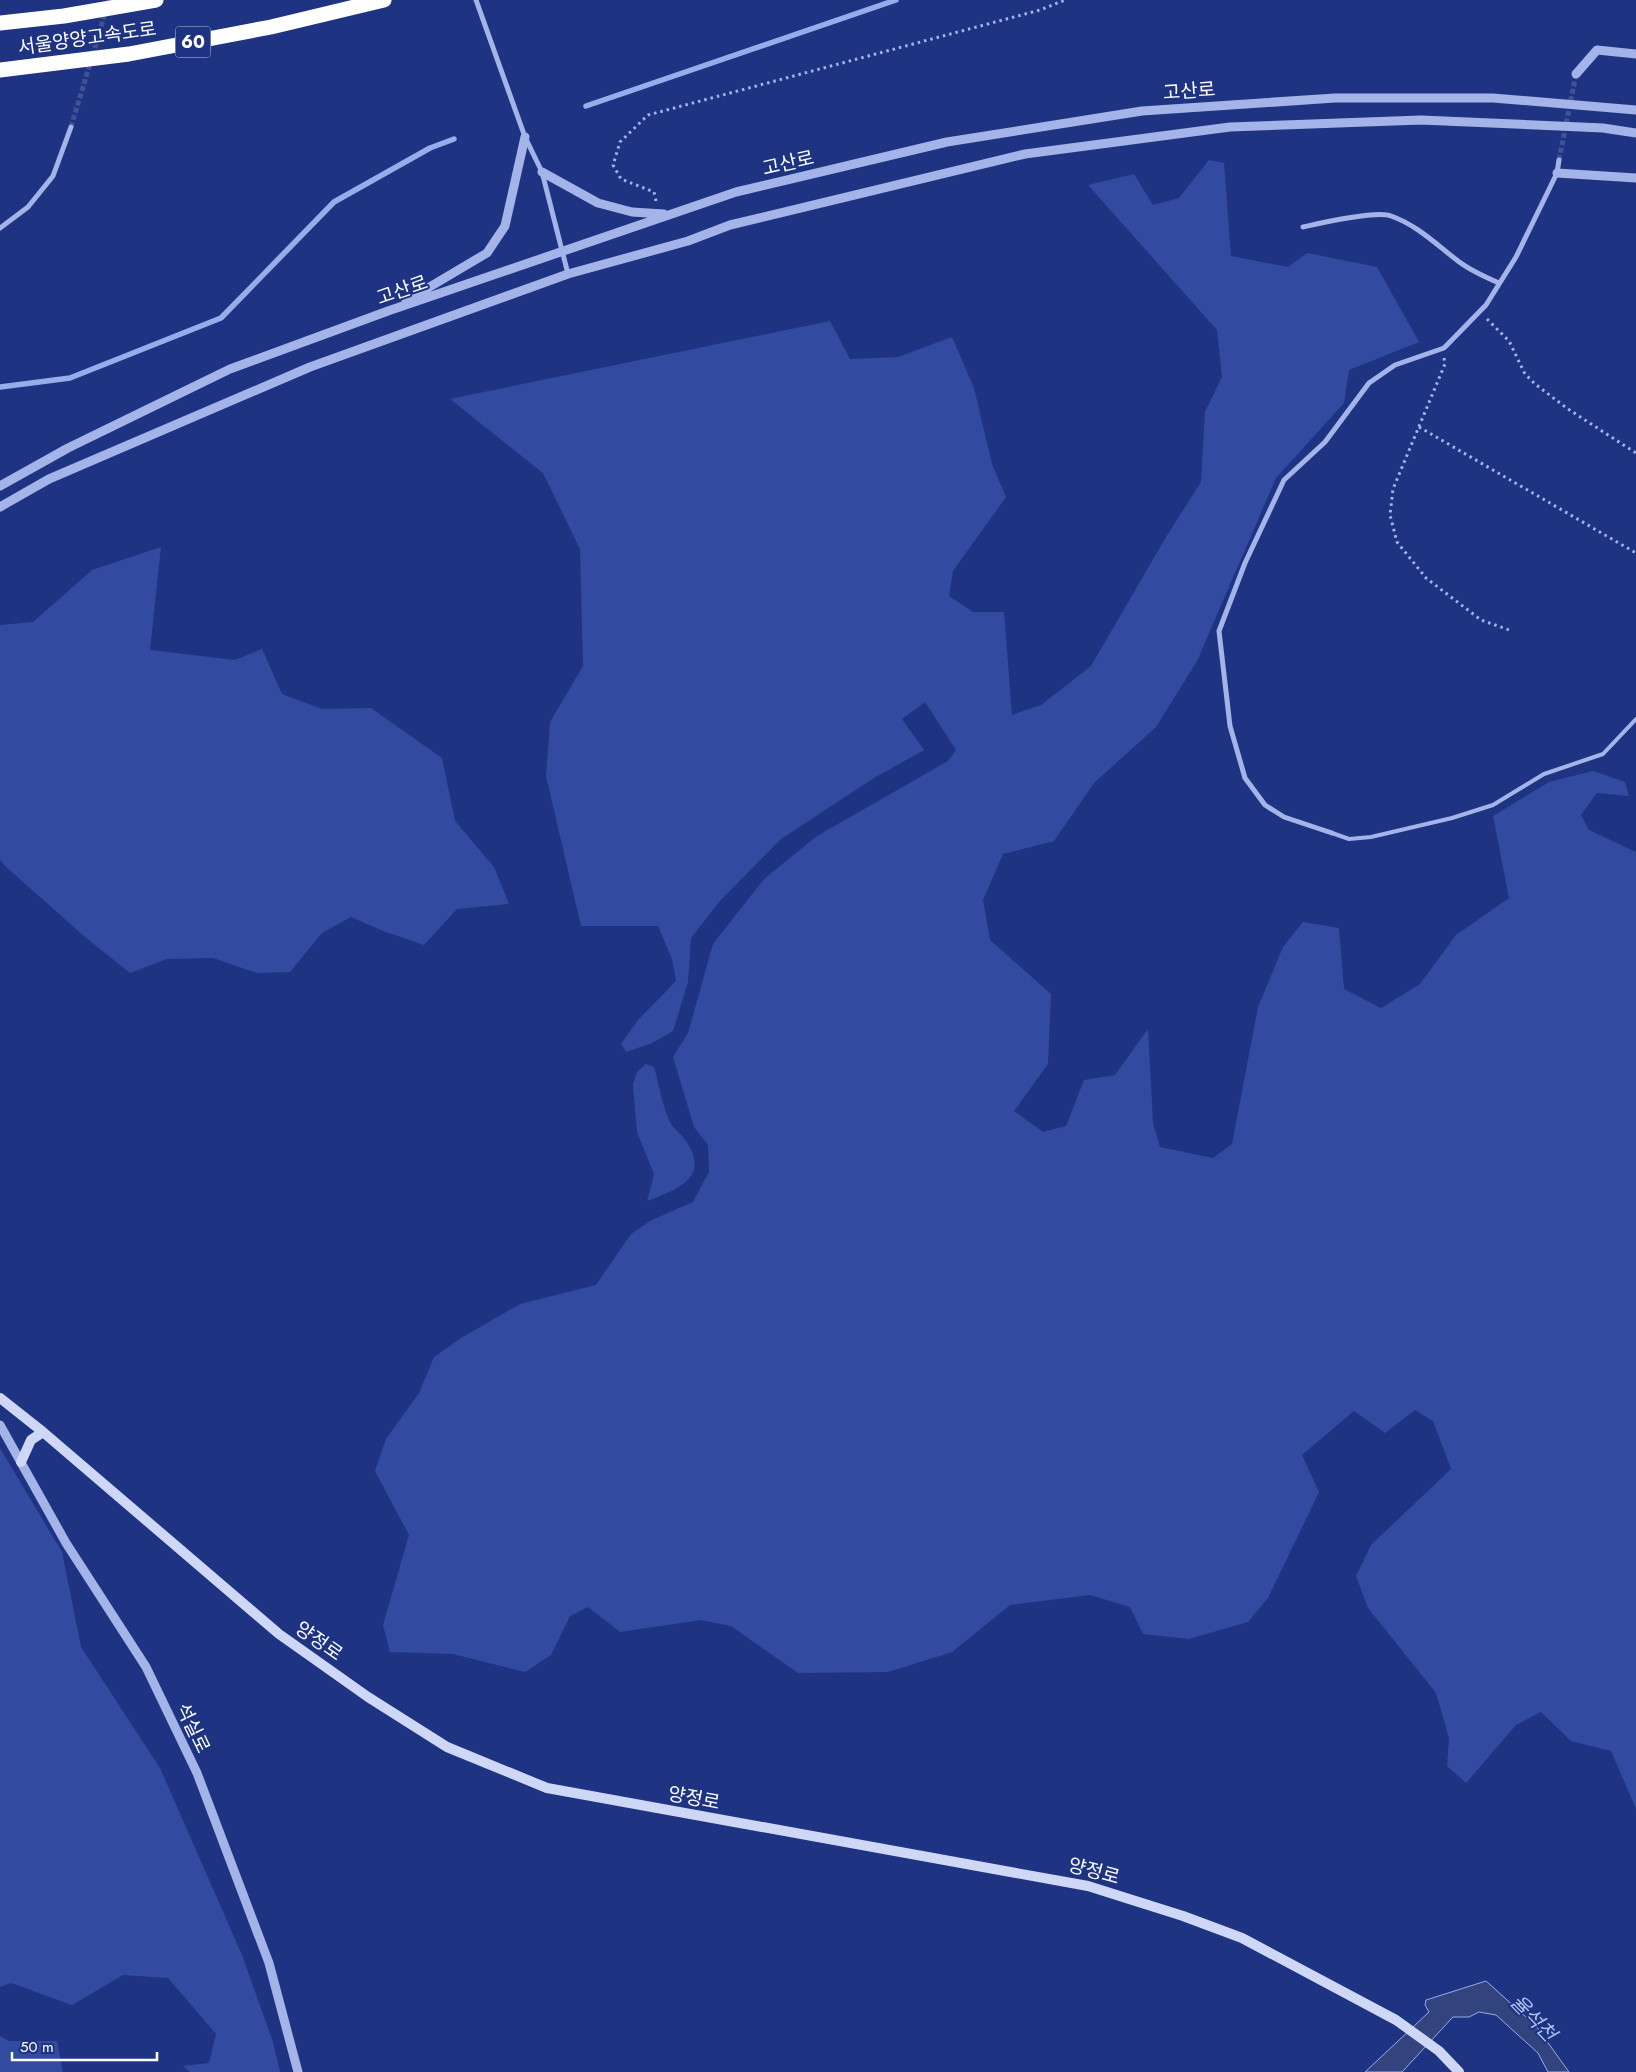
<svg xmlns="http://www.w3.org/2000/svg" width="1636" height="2072" font-family="Jost,'Noto Sans KR',sans-serif">
  <style>
    .green { fill: #324ba0 }
    .water { fill: #33437e; stroke: #97aceb }
    .lines { fill: none; stroke-linecap: round; stroke-linejoin: round }
    .stream { stroke: #97aceb; stroke-width: 5.5 }
    .minor-tunnel { stroke: #405295; stroke-width: 5; stroke-dasharray: 5 2.5; stroke-linecap: butt }
    .path { stroke: #a4b4e9; stroke-width: 3; stroke-dasharray: 2.5 4; stroke-linecap: butt }
    .service { stroke: #a4b4e9; stroke-width: 4 }
    .minor { stroke: #a4b4e9; stroke-width: 5 }
    .tertiary { stroke: #a4b4e9; stroke-width: 9 }
    .secondary { stroke: #cfd7f7; stroke-width: 10 }
    .motorway { stroke: #fff; stroke-width: 15 }
    .labels { text-anchor: middle; dominant-baseline: central; stroke-width: 4; stroke-linejoin: round; paint-order: stroke }
    .shield { fill: #1e3482; stroke: #bcc2da; stroke-width: 1 }
    .shield-label { font-size: 18px; font-weight: bold; fill: #fff }
    .street-label { font-size: 19px; fill: #fff; stroke: #1e3482 }
    .water-label { font-size: 20px; font-style: italic; fill: #afbff1; stroke: #1e3482 }
  </style>
  <rect width="100%" height="100%" fill="#1e3482"/>
  <path class="green" d="M1209,160l15,3 7,93 57,11 19,-14 70,14 42,75 -70,28 -5,33 -68,75 -79,183 -41,66 -62,56 -40,58 -51,13 -20,46 7,40 61,54 -3,70 -34,47 29,21 23,-6 18,-46 31,-5 33,-46 5,94 7,24 53,11 19,-14 26,-137 25,-60 20,-25 36,6 5,61 37,19 39,-24 36,-49 53,-37 -16,-82 56,-34 44,-11 32,11 4,14 -32,-3 -16,22 8,15 47,22v957l-25,-58 -40,-10 -30,-29 -25,13 -50,58 -19,-17 2,-28 -13,-45 -68,-85 -12,-32 15,-31 80,-76 -18,-48 -18,-11 -30,23 -31,-22 -52,44 17,37 -51,106 -20,24 -59,17 -46,-5 -13,-27 -40,-12 -80,10 -58,47 -64,20 -90,1 -67,-47 -30,-6 -81,12 -32,-25 -18,9 -19,39 -26,17 -72,-18 -63,-2 -7,-27 26,-90 -34,-64 11,-32 33,-46 15,-36 27,-19 59,-34 76,-19 35,-51 19,-13 43,-19 16,-30 -1,-27 -14,-18 -21,-70 15,-24 25,-89 51,-65 53,-43 131,-75 8,-11 -31,-48 -23,17 22,31 -50,28 -93,61 -61,62 -29,37 -3,44 -15,49 -21,12 -26,9 -5,-8 17,-24 38,-39 -4,-22 -14,-33h-77l-35,-150 4,-54 33,-56 -3,-117 -37,-76 -93,-74 380,-78 20,38 48,-2 54,-20 22,51 18,76 14,33 -53,74 -4,25 24,16h31l8,103 29,-10 50,-39 75,-129 35,-55 4,-70 17,-35 -5,-47 -129,-145 46,-11 19,31 26,-7z
    M161,547l-11,103 85,10 27,-11 20,45 40,15 49,-1 71,50 13,63 39,46 15,37 -52,5 -33,36 -41,-14 -32,-14 -29,16 -32,39 -33,1 -44,-15 -46,1 -37,14 -45,-36 -81,-72 -4,-5v-235l33,-3 59,-52z
    M646,1064l8,3c5,17 8,37 15,53 3,8 12,13 17,21 25,37 -10,49 -39,60l7,-27 -17,-42 -4,-47 4,-13z
    M0,1448l62,104 19,95 79,121 82,187 31,87 7,30h-90l-7,-6 26,-3 7,-29 -48,-56 -45,-3 -51,30 -61,-22 -11,4z
    M0,2036l9,5h48l6,31h-63z"/>
  <path class="water" d="M1486,1981l50,45 33,46h-21l-10,-19 -42,-38 -17,-3 -10,5h-16l-51,55h-37l64,-60 -4,-7 1,-5z"/>
  <g class="lines">
    <path class="stream" d="M586,106l310,-106
      M0,387l70,-9 151,-60 113,-116 96,-54 24,-9"/>
    <path class="minor-tunnel" d="M71,127l38,-127
      M1559,160l17,-86"/>
    <path class="path" d="M656,201l-2,-9 -33,-13 -8,-14 7,-23 28,-27 392,-105 25,-10
      M1487,319l22,22 16,33 10,10 33,25 68,44
      M1444,358l1,6 -52,125 -3,26 7,27 29,36 55,42 31,11
      M1419,427l217,126"/>
    <path class="service" d="M1332,833l17,6 22,-2 81,-19 41,-13 51,-31 59,-20 33,-35"/>
    <path class="minor" d="M476,0l49,137 17,35 26,102
      M1303,227c18,-4 73,-17 88,-11 26,9 46,29 67,45 13,10 27,16 41,22
      M0,228l28,-21 25,-31 18,-49
      M1332,833l-48,-16 -19,-12 -20,-27 -15,-52 -11,-95 26,-68 39,-83 41,-38 44,-59 26,-18 49,-17 42,-43 30,-48 41,-84 2,-13"/>
    <path class="tertiary" d="M1576,74l21,-24 39,4
      M542,172l56,31 34,9 32,2
      M1557,173l79,5
      M406,301l81,-48 18,-27 20,-89
      M0,486l68,-38 162,-79 158,-58 348,-119 211,-50 195,-31 193,-13h158l143,12
      M0,507l49,-28 261,-112 258,-93 120,-33 42,-16 295,-71 205,-27 191,-7 182,8 33,5
      M0,1425l66,118 80,124 51,106 72,190 29,109"/>
    <path class="secondary" d="M0,1398l43,34 236,202 89,63 79,50 100,41 541,98 95,30 59,22 154,82 43,31 20,21
      M21,1462l10,-22 12,-8"/>
    <path class="motorway" d="M0,23l64,-7 92,-16
      M0,70l129,-16 142,-27 113,-27"/>
  </g>
  <g class="labels">
    <rect class="shield" x="175.5" y="26.5" width="35" height="31" rx="4"/>
    <g class="shield-label">
      <text x="193" y="42">60</text>
    </g>
    <g class="street-label">
      <text transform="translate(87 38) rotate(-8)">서울양양고속도로</text>
      <text transform="translate(1189 91) rotate(-4)">고산로</text>
      <text transform="translate(788 163) rotate(-13)">고산로</text>
      <text transform="translate(402 290) rotate(-19)">고산로</text>
      <text transform="translate(319 1641) rotate(35)">양정로</text>
      <text transform="translate(193 1728) rotate(64)">석실로</text>
      <text transform="translate(694 1798) rotate(11)">양정로</text>
      <text transform="translate(1094 1871) rotate(15)">양정로</text>
    </g>
    <g class="water-label">
      <text transform="translate(1533 2018) rotate(46)">율석천</text>
    </g>
  </g>
  <path d="M12 2052v8h145v-8" fill="none" stroke="#ffffff" stroke-width="2.5"/>
  <text x="20" y="2052" font-size="15" fill="#ffffff" stroke="#1e3482" stroke-width="4" paint-order="stroke">50 m</text>
</svg>
